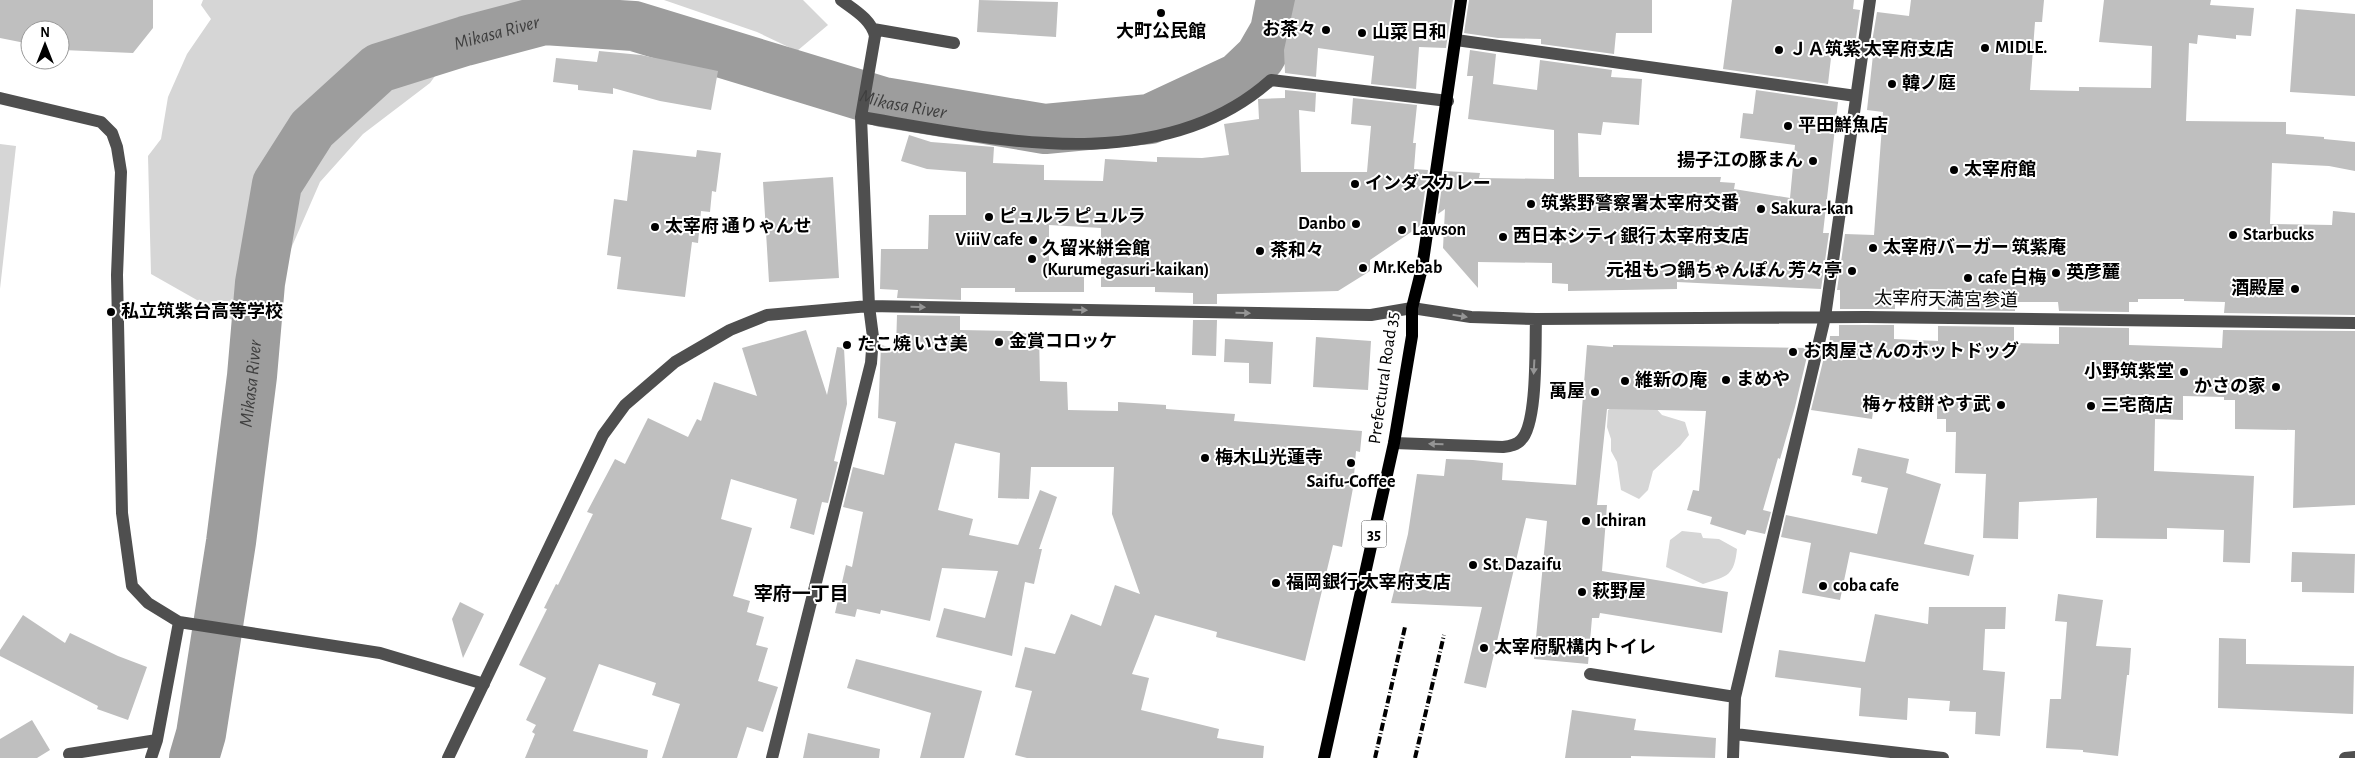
<svg xmlns="http://www.w3.org/2000/svg" width="2355" height="758" font-family="'Alegreya Sans','Noto Sans JP',sans-serif">
  <style>
    .green { fill: #d6d6d6 }
    .lines { fill: none; stroke-linecap: round; stroke-linejoin: round }
    .river { stroke: #9d9d9d; stroke-width: 50 }
    .building { fill: #bfbfbf }
    .minor { stroke: #4f4f4f; stroke-width: 12 }
    .major { stroke: #000; stroke-width: 12 }
    .rail { stroke: #000; stroke-width: 4; stroke-dasharray: 8 2.5 1 2.5; stroke-linecap: butt }
    .oneway { fill: #959595 }
    .poi-dot { fill: #000; stroke: #fff; stroke-width: 2 }
    .labels { text-anchor: middle; dominant-baseline: central; stroke-width: 4; stroke-linejoin: round; paint-order: stroke }
    .shield { fill: #fff; stroke: #4c4c4c; stroke-width: 1 }
    .shield-label { font-size: 16px; font-weight: bold; fill: #000 }
    .poi-label { font-size: 18px; font-weight: bold; fill: #000; stroke: #fff; text-anchor: start }
    .street-label { font-size: 18px; fill: #000; stroke: #fff }
    .water-label { font-size: 19px; font-style: italic; fill: #3e3e3e; stroke: #fff }
    .neighbourhood-label { font-size: 19px; font-weight: bold; fill: #000; stroke: #fff }
  </style>
  <rect width="100%" height="100%" fill="#fff"/>
  <path class="green" d="M203,0h362l-62,12 -29,10 -44,61 -67,51 -43,48 -34,78 -10,73 -6,80 -14,3 -22,-95 -83,-47 -3,-118 13,-17 7,-42 19,-43 24,-35 -10,-14z
    M664,0h139l25,25 -31,26 -40,-19z
    M0,144l16,2 -16,143z
    M1637,387l25,28 23,7 4,13 -9,11 -27,25 -5,19 -9,9 -18,-9 -4,-28 -6,-11v-12l-4,-12 1,-17 9,-5z
    M1682,531l19,2 2,5 16,1 18,10c-3,27 -9,27 -34,35l-37,-17 4,-27z"/>
  <g class="lines">
    <path class="river" id="s1" d="M194,758l7,-24 30,-192 21,-166 8,-93 17,-99 35,-55 67,-61 86,-27 79,-21 90,6 249,76 162,27 105,-10 88,-41 22,-21 15,-26 6,-31"/>
  </g>
  <path class="building" d="M0,0h153v28l-20,25 -70,-3h-3v-20h-30v14l-30,-6z
    M979,0l79,2 -2,35 -79,-5z
    M1295,0h158l-7,48 -27,-1 -3,42 -45,-5 3,-28 -56,-8 -2,29 -31,-4 -1,-23z
    M1469,0h183v33h-36l-2,21 -73,-10v-5l-43,-1 -34,-5z
    M1732,0h122l-1,9 7,1 -6,42 -22,-3 -4,35 -105,-15z
    M1911,0h133l-2,22h-7l-5,68 49,1v-4l72,1 1,-42 -53,-4 5,-42h107l-1,5 44,3 -3,28 -15,-1v4l-38,-4 -1,9 -8,-1 -3,78 100,1v12l38,3v2l31,3v29l-26,-5 -57,-3 -2,61 62,1 1,-14 22,2v102l-131,-2 1,-11 -41,-1v-2h-46v3h-9v10l-70,-1 -1,-9h-43v9l-77,-1v-11l-43,-1v11h-55v-19h-3l8,-56 29,1 9,-123 -16,-2 6,-55 -3,-1 7,-42 32,4z
    M2296,9l59,5v82l-65,-4z
    M1470,50l26,4 -3,30 44,6 3,-30 72,10 -1,7 31,2 -3,46 -36,-3 -2,13 -23,-2 1,44h142l-1,5 15,1 -1,6 56,9 5,-53 -55,-7 3,-25 10,1 3,-24 82,12 -15,131h6l-8,56 -144,-7v7l-109,2v-7l-16,-1v-20l-74,-1v26l-35,-40 2,-39 -7,5 6,-43 36,2 -1,5 75,1v-49l-86,-11 5,-43h-6z
    M599,51l42,4 77,16 -7,39 -51,-9 -47,-13v6l-35,-4v-5l-25,-3 3,-24 41,4z
    M1285,90l31,3 -1,19 -16,-2 2,62h66l4,-46 -20,-2 2,-26 64,7 -4,38h3l-2,26 14,1 -8,56 -50,34v11l-32,20 -121,3v10h-24v-11l-38,-1v-5h-54v-59l-52,-3v44h35v23h-69v-4h-54v12l-64,-2 1,-8 -18,-1 1,-40h47l1,-34h37v-43l-39,-3 -26,-8 8,-26 22,7 63,5 -1,16 51,2v15l59,1 2,-22 52,3v-5l45,1 27,-3 -5,-31 35,-5 -1,-20 27,-1z
    M633,150l63,7 1,-7 24,3 -5,39 -4,-1 -2,21 -9,-1 -3,32 -6,-1 -7,55 -68,-8 4,-32 -14,-2 7,-56 13,2z
    M833,177l6,101 -70,4 -6,-100z
    M897,315l63,1v14l53,1v2l26,1 1,47 27,1 1,28 50,1v-9l48,3v4l69,5 -1,7 128,10 -2,21 -4,-1 -3,37 -11,59 -9,-2 -28,116 -89,-24 1,-5 -62,-17 -23,59 17,4 -8,32 78,19 -2,9 47,8 -1,12h-236l-12,-3 17,-64 -17,-4 10,-40 30,7 16,-40 30,12 14,-41 25,9 -28,-80 2,-47h-83l-2,32 -31,-1 2,-45 -45,-10 -17,67 35,9 -4,16 49,10 22,-55 17,7 -18,52h3l-8,35 -9,-2 -13,74 -76,-19 8,-29 41,10 13,-47 -56,-3 -12,53 -49,-11 -1,4 -23,-5 -2,8 -20,-4 11,-48 6,2 11,-55 -20,-5 10,-40 31,8 12,-53 -18,-4 3,-73 15,4z
    M1193,320h24l-1,36 -24,-1z
    M1839,325h55v14l44,2v-15l76,1v16l45,1v-17l70,1v17l93,3 1,-18 132,1v174l-62,3 2,-78 -60,-1v-29h-11v-3l-41,-1v24l-28,-1 -1,52 100,5 -4,87 -27,-1 1,-32 -57,-2v11l-71,-1 1,-40 -78,4 -1,37 -35,-1 3,-64 -31,-1 1,-41h-10v-13h-9v-18l-62,-2 -3,20 -61,-9 15,-61h3l1,-13h9z
    M806,330l21,65 10,-48 7,1 3,56 -13,57 4,1 -10,41 -6,-1 -8,33 -24,-7 7,-29 -66,-20 -10,40 31,9 -19,68 17,5 -3,11 17,5 -8,28 12,3 -10,33 20,6 -15,45 -16,-5 -10,31h-75l18,-54 -28,-9 4,-12 -57,-19 -26,67 75,19 -1,8h-122l10,-24 -3,-2 4,-7 -10,-5 20,-42 -27,-13 28,-56 -3,-1 12,-24 2,1 35,-71 -6,-2 28,-53 10,5 23,-46 40,19 9,-18 4,2 13,-39 43,14 -15,-48z
    M1316,337l55,4 -3,49 -55,-3z
    M1225,339l48,3 -2,42 -22,-1v-20l-25,-1z
    M1587,345l26,2v-2l196,3 -14,59 -15,52 -2,-1 -15,52 8,2 -6,22 -18,-4 -2,5 -35,-11 2,-7 -25,-7 6,-20 6,1 7,-80 -99,-2 -10,96h10l-5,66 126,21 -6,41 -122,-20 -1,5h-7l-4,46 -54,-5 13,-138 -21,-3 -40,170 -22,-5 18,-76 -91,-4 17,-69 9,-60 27,2 2,-17 27,1 30,3 -1,17 74,5z
    M1858,448l51,11 -3,14 35,11 -17,60 50,11 -5,21 -119,-24 -10,48 -38,-7 9,-50 -30,-6 5,-22 91,19 11,-46 -27,-6 1,-5 -10,-2z
    M2292,552l63,2 -1,39 -52,-1v-10h-11z
    M2058,594l45,6 -7,46 35,2 -2,27h-2l-9,81 -35,-4v-2l-37,-2 4,-49h11l6,-77 -12,-1z
    M460,602l24,12 -21,44 -11,-39z
    M1929,607h77l-1,22h-20l-2,41 22,2 -5,64 -25,-2 1,-22 -27,-1 1,-10 -42,-3 -1,22 -48,-4 2,-28 -86,-11 4,-27 86,12 10,-48 53,10z
    M23,615l42,28 5,-10 48,23 29,11 -19,53 -31,-11 1,-3 -98,-50v-6z
    M2219,638l27,1v25l108,2 -1,48 -135,-6z
    M856,659l126,32 -18,67h-44l11,-45 -84,-25z
    M1572,710l64,9 -2,11 82,8 -1,20 -84,-2v2h-66z
    M32,720l18,30 -13,8h-37v-19z
    M808,733l72,16 -1,9h-76z"/>
  <g class="lines">
    <path class="minor" d="M873,29l81,14
      M1456,40l400,56
      M0,98l101,24 11,11 5,14 4,25 -4,103 5,238 10,73 16,17 31,19 201,31 104,31
      M861,117c131,22 300,62 410,-37l177,21
      M1394,443l109,4c7,-1 14,-2 18,-7 17,-16 14,-96 15,-121
      M1590,674l145,23
      M1735,734l208,24
      M69,754l88,-14
      M151,758l6,-18 22,-118
      M448,758l155,-323 22,-30 50,-43 55,-32 37,-15 102,-9 502,9 41,-7 59,9 65,2 330,-2 489,6
      M772,758l99,-395 2,-26 -4,-31 -8,-189 14,-81c-4,-17 -21,-26 -34,-36
      M1733,758l2,-61 90,-380 45,-317
      M2345,758l10,-1"/>
    <path class="major" d="M1324,758l70,-315 18,-107v-28l10,-40 39,-268"/>
    <path class="rail" d="M1375,758l30,-131
      M1415,758l29,-123"/>
  </g>
  <defs><path id="oneway-solid" d="M-6-.8H1V-3.2L6.5 0L1 3.2V.8H-6Z" transform="scale(1.25)"/></defs>
  <g class="oneway">
    <use href="#oneway-solid" transform="translate(918 307) rotate(1)"/>
    <use href="#oneway-solid" transform="translate(1080 310) rotate(1)"/>
    <use href="#oneway-solid" transform="translate(1243 313) rotate(1)"/>
    <use href="#oneway-solid" transform="translate(1460 316) rotate(9)"/>
    <use href="#oneway-solid" transform="translate(1534 367) rotate(93)"/>
    <use href="#oneway-solid" transform="translate(1436 444) rotate(-178)"/>
  </g>
  <g class="poi-dot">
    <circle cx="1161" cy="13" r="5"/>
    <circle cx="1326" cy="30" r="5"/>
    <circle cx="1362" cy="33" r="5"/>
    <circle cx="1985" cy="48" r="5"/>
    <circle cx="1779" cy="50" r="5"/>
    <circle cx="1892" cy="84" r="5"/>
    <circle cx="1788" cy="126" r="5"/>
    <circle cx="1813" cy="161" r="5"/>
    <circle cx="1954" cy="170" r="5"/>
    <circle cx="1355" cy="184" r="5"/>
    <circle cx="1531" cy="204" r="5"/>
    <circle cx="1761" cy="209" r="5"/>
    <circle cx="989" cy="217" r="5"/>
    <circle cx="1356" cy="224" r="5"/>
    <circle cx="655" cy="227" r="5"/>
    <circle cx="1402" cy="230" r="5"/>
    <circle cx="2233" cy="235" r="5"/>
    <circle cx="1503" cy="237" r="5"/>
    <circle cx="1033" cy="240" r="5"/>
    <circle cx="1873" cy="248" r="5"/>
    <circle cx="1260" cy="251" r="5"/>
    <circle cx="1032" cy="259" r="5"/>
    <circle cx="1363" cy="268" r="5"/>
    <circle cx="1852" cy="271" r="5"/>
    <circle cx="2056" cy="273" r="5"/>
    <circle cx="1968" cy="278" r="5"/>
    <circle cx="2295" cy="289" r="5"/>
    <circle cx="111" cy="312" r="5"/>
    <circle cx="999" cy="342" r="5"/>
    <circle cx="847" cy="345" r="5"/>
    <circle cx="1793" cy="352" r="5"/>
    <circle cx="2184" cy="372" r="5"/>
    <circle cx="1726" cy="380" r="5"/>
    <circle cx="1625" cy="381" r="5"/>
    <circle cx="2276" cy="387" r="5"/>
    <circle cx="1595" cy="392" r="5"/>
    <circle cx="2001" cy="405" r="5"/>
    <circle cx="2091" cy="406" r="5"/>
    <circle cx="1205" cy="458" r="5"/>
    <circle cx="1351" cy="463" r="5"/>
    <circle cx="1586" cy="521" r="5"/>
    <circle cx="1473" cy="565" r="5"/>
    <circle cx="1276" cy="583" r="5"/>
    <circle cx="1823" cy="586" r="5"/>
    <circle cx="1582" cy="592" r="5"/>
    <circle cx="1484" cy="648" r="5"/>
  </g>
  <g class="labels">
    <rect class="shield" x="1361.5" y="520.5" width="25" height="27" rx="4"/>
    <g class="shield-label">
      <text x="1374" y="534">35</text>
    </g>
    <g class="poi-label">
      <text x="1316" y="30" text-anchor="end">お茶々</text>
      <text x="1161" y="32" text-anchor="middle">大町公民館</text>
      <text x="1372" y="33">山菜 日和</text>
      <text x="1995" y="48">MIDLE.</text>
      <text x="1789" y="50">ＪＡ筑紫 太宰府支店</text>
      <text x="1902" y="84">韓ノ庭</text>
      <text x="1798" y="126">平田鮮魚店</text>
      <text x="1803" y="161" text-anchor="end">揚子江の豚まん</text>
      <text x="1964" y="170">太宰府館</text>
      <text x="1365" y="184">インダスカレー</text>
      <text x="1541" y="204">筑紫野警察署太宰府交番</text>
      <text x="1771" y="209">Sakura-kan</text>
      <text x="999" y="217">ピュルラ ピュルラ</text>
      <text x="1346" y="224" text-anchor="end">Danbo</text>
      <text x="665" y="227">太宰府 通りゃんせ</text>
      <text x="1412" y="230">Lawson</text>
      <text x="2243" y="235">Starbucks</text>
      <text x="1513" y="237">西日本シティ銀行 太宰府支店</text>
      <text x="1023" y="240" text-anchor="end">ViiiV cafe</text>
      <text x="1883" y="248">太宰府バーガー 筑紫庵</text>
      <text x="1042" y="249">久留米絣会館<tspan x="1042" dy="21">(Kurumegasuri-kaikan)</tspan></text>
      <text x="1270" y="251">茶和々</text>
      <text x="1373" y="268">Mr.Kebab</text>
      <text x="1842" y="271" text-anchor="end">元祖もつ鍋ちゃんぽん 芳々亭</text>
      <text x="2066" y="273">英彦麓</text>
      <text x="1978" y="278">cafe 白梅</text>
      <text x="2285" y="289" text-anchor="end">酒殿屋</text>
      <text x="121" y="312">私立筑紫台高等学校</text>
      <text x="1009" y="342">金賞コロッケ</text>
      <text x="857" y="345">たこ焼 いさ美</text>
      <text x="1803" y="352">お肉屋さんのホットドッグ</text>
      <text x="2174" y="372" text-anchor="end">小野筑紫堂</text>
      <text x="1736" y="380">まめや</text>
      <text x="1635" y="381">維新の庵</text>
      <text x="2266" y="387" text-anchor="end">かさの家</text>
      <text x="1585" y="392" text-anchor="end">萬屋</text>
      <text x="1991" y="405" text-anchor="end">梅ヶ枝餅 やす武</text>
      <text x="2101" y="406">三宅商店</text>
      <text x="1215" y="458">梅木山光蓮寺</text>
      <text x="1351" y="482" text-anchor="middle">Saifu-Coffee</text>
      <text x="1596" y="521">Ichiran</text>
      <text x="1483" y="565">St. Dazaifu</text>
      <text x="1286" y="583">福岡銀行 太宰府支店</text>
      <text x="1833" y="586">coba cafe</text>
      <text x="1592" y="592">萩野屋</text>
      <text x="1494" y="648">太宰府駅構内トイレ</text>
    </g>
    <g class="street-label">
      <text transform="translate(1946 300) rotate(1)">太宰府天満宮参道</text>
      <text transform="translate(1384 378) rotate(-82)">Prefectural Road 35</text>
    </g>
    <g class="water-label">
      <text stroke="none"><textPath href="#s1" startOffset="859">Mikasa River</textPath></text>
      <text stroke="none"><textPath href="#s1" startOffset="1279">Mikasa River</textPath></text>
      <text stroke="none"><textPath href="#s1" startOffset="379">Mikasa River</textPath></text>
    </g>
    <g class="neighbourhood-label">
      <text x="801" y="594">宰府一丁目</text>
    </g>
  </g>
  <g transform="translate(45 45)"><circle r="24" fill="#ffffff" stroke="#999999"/>
  <path d="M0-4L9 19L0 12L-9 19Z" fill="#000000"/>
  <text y="-8" font-size="14" font-weight="bold" text-anchor="middle" fill="#000000">N</text>
  </g>
</svg>
